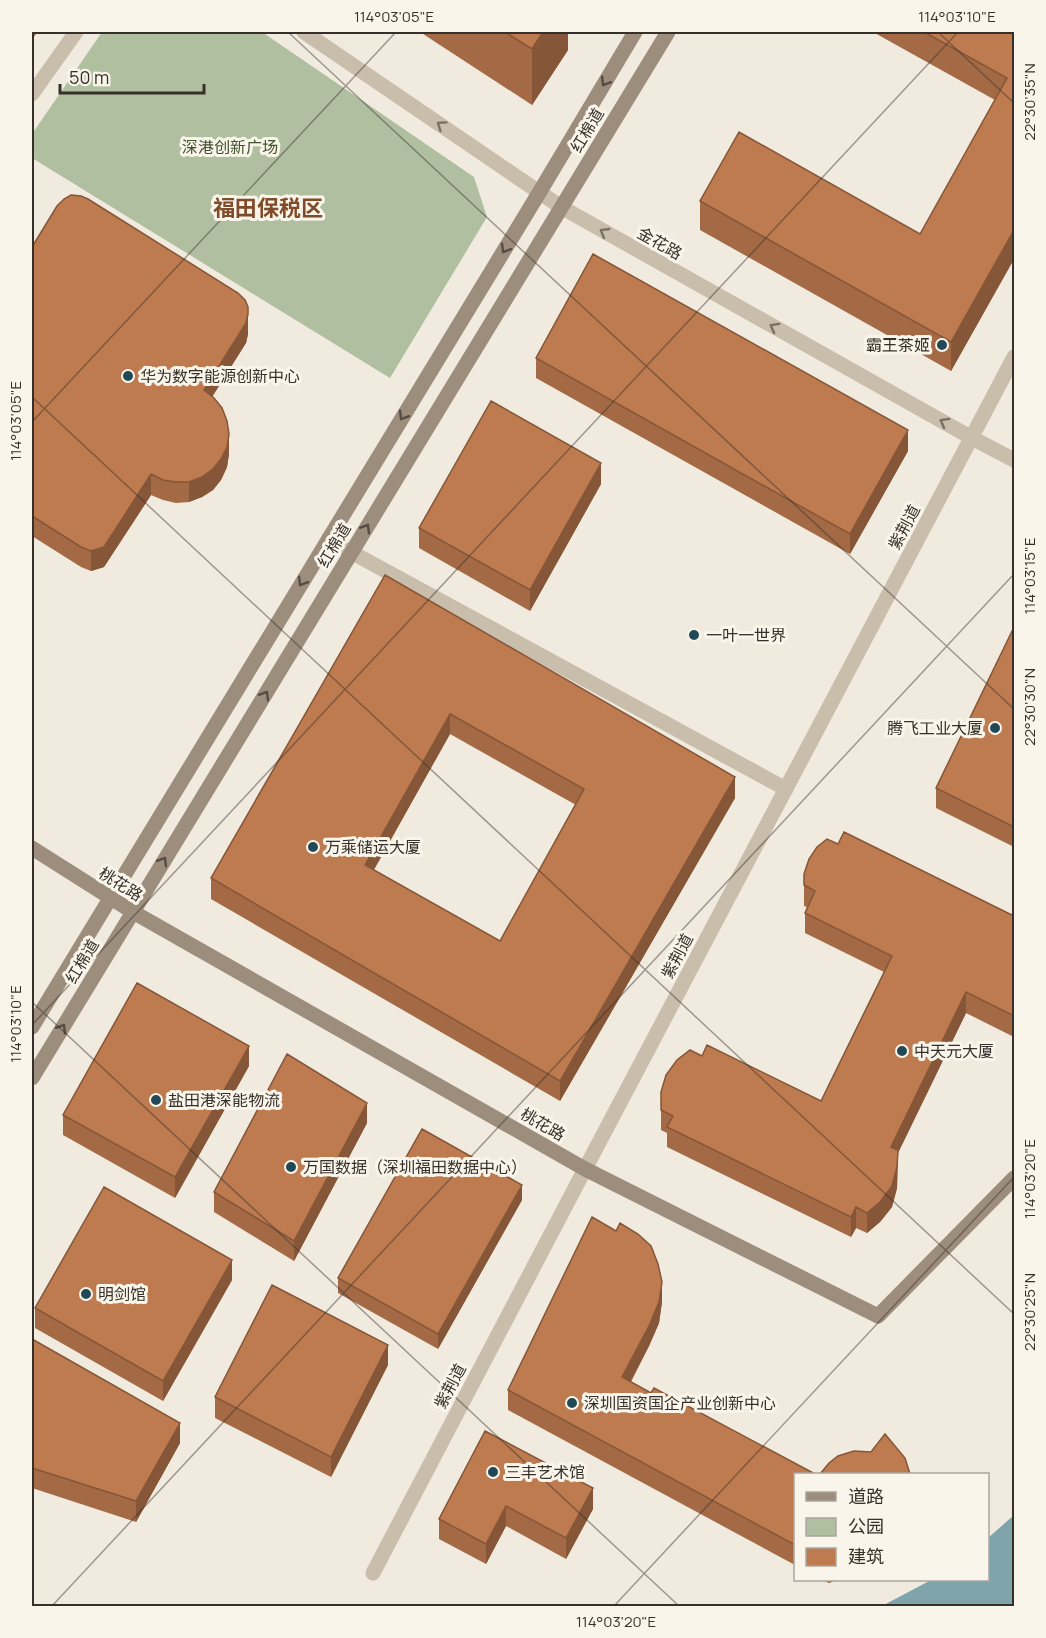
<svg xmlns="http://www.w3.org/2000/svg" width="1046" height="1638" font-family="Manrope,'Noto Sans SC',sans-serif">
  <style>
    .green { fill: #b0bf9f }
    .water { fill: #7fa4ac }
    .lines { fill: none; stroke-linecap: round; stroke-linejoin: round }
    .minor { stroke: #c9bdab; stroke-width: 15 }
    .tertiary { stroke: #c9bdab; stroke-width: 15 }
    .secondary { stroke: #9c8d7d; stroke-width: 15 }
    .wall { fill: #a36a45; fill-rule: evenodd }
    .shaded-wall { fill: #855638 }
    .building { fill: #be7b50; stroke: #855638; stroke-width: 1.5; fill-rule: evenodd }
    .oneway { stroke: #554c43 }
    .oneway2 { stroke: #796f64 }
    .ticks { fill: none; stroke: #37302a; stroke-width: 1.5; stroke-opacity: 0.45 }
    .poi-dot { fill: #224a56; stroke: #f9f5eb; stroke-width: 2 }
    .labels { text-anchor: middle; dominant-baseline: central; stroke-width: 6; stroke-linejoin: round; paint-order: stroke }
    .street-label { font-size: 16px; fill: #37302a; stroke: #f9f5eb }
    .park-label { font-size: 16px; fill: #41532f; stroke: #f9f5eb }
    .poi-label { font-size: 16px; fill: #37302a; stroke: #f9f5eb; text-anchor: start }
    .district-label { font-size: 22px; font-weight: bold; fill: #804b28; stroke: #f9f5eb }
    .neatline { fill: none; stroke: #37302a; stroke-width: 2 }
    .ticks-label { font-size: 15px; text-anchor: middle; fill: #37302a }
  </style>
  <rect width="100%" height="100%" fill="#f1ebdf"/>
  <path class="green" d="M102,32h160l212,145 13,40 -97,161 -358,-220v-24z"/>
  <path class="water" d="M1014,1515v91h-132l49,-26h57v-42z"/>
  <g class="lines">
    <path class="minor" d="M329,538l22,14 435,237"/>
    <path class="tertiary" d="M304,32l257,175 411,231 42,22
      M32,94l44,-62
      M373,1573l212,-404 429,-812"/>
    <path class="secondary" d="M32,848l101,64 452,257 293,147 136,-138
      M32,1027l507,-834 96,-161
      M32,1078l636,-1046"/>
  </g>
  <path class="wall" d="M420,32h148v18l-36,55z
    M873,32h141v227l-63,112 -251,-141v-29l220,33 75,-134z
    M32,247l216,60v27l-2,9 -34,53 17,58 -2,13 -6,13 -8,10 -11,7 -13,5 -13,1 -13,-3 -12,-5 -47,72 -13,4 -10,-4 -49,-31z
    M536,358l372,93 -58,103 -314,-176z
    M601,484l-71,127 -111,-63v-20z
    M385,575l350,223 -175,303 -349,-202v-21zM450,734l126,71 -76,136 -126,-71z
    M1014,627v220l-78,-39v-20z
    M838,844l176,72v121l-48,-24 -68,140 -1,35 -5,19 -12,15 -13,11 -11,-5 -5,9 -184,-90v-14l-6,-3v-38l41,-36 119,45 63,-129 -79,-39v-20l2,-6 -3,-1v-32z
    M249,1066l-74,132 -112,-63v-20z
    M367,1123l-73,138 -80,-49v-20z
    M522,1200l-84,149 -100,-56v-15z
    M1014,1230v24l-1,-2v-20z
    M616,1231l46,71 -3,21 -10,23 -18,36 164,92v91l-287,-155v-20z
    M232,1280l-69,121 -128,-73v-20z
    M32,1339l148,104 -44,79 -104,-34z
    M388,1365l-57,112 -116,-59v-21z
    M593,1488v21l-27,50 -60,-33 -20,38 -47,-25v-20z
    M822,1580h14l-7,3z"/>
  <path class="shaded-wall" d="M32,32h5l-5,8z
    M543,32h25v18l-36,55v-56z
    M1014,230v29l-63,112v-29z
    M248,314v20l-2,9 -42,67v-20z
    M908,430v21l-58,103v-20z
    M229,434v20l-2,13 -6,13 -8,10 -11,7 -13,5v-20z
    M601,463v21l-71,127v-21z
    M151,474v21l-47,72 -13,4v-20z
    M450,714v20l-85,151v-20z
    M735,777v21l-175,303v-20z
    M966,992v21l-68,140 -1,35 -5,19 -12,15 -13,11v-20l24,-66z
    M249,1046v20l-74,132v-21z
    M367,1103v20l-73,138v-20z
    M522,1185v15l-84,149v-15z
    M856,1207v21l-5,9v-20z
    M232,1260v20l-69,121v-20z
    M662,1282v20l-3,21 -10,23 -27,51v-20z
    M388,1345v20l-57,112v-20z
    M180,1423v20l-44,79v-21z
    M593,1488v21l-27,50v-21z
    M506,1506v20l-20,38v-20z
    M829,1580h7l-7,3z"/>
  <path class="building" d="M505,32h38l-11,17z
    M924,32h90v198l-63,112 -251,-141 39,-69 181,102 87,-156z
    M71,195l10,1 7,3 150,94 7,7 3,7v7l-2,9 -42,67 10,8 8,10 5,13 2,13 -2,13 -6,12 -8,10 -11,8 -13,5h-13l-13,-2 -12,-6 -47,73 -13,4 -10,-4 -49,-31v-269l25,-41 7,-7z
    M593,254l315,176 -58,104 -314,-176z
    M491,401l110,62 -71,127 -111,-62z
    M385,575l350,202 -175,304 -349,-203zM450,714l134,75 -84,152 -135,-76z
    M1014,627v200l-78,-39z
    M844,832l170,84v100l-48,-24 -75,155 7,3 -1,17 -5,19 -12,16 -13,11 -11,-6 -5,10 -184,-90 6,-11 -12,-6v-18l5,-17 11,-15 13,-10 12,6 5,-11 114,56 71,-145 -87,-43 10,-22 -11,-6v-11l5,-15 8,-12 10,-8 11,5z
    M137,983l112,63 -74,131 -112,-62z
    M287,1054l80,49 -73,138 -80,-49z
    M422,1129l100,56 -84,149 -100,-56z
    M104,1187l128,73 -69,121 -128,-73z
    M592,1217l24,14 4,-8 18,11 13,12 7,18 4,18 -3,20 -10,24 -27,51 29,16 3,-5 161,86h-20v71l-287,-155z
    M272,1285l116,60 -57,112 -116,-60z
    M32,1339l148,84 -44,78 -104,-33z
    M485,1431l108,57 -27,50 -60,-32 -20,38 -47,-25z
    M885,1434l20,24 5,16h-90l9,-11 9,-7 16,-5 17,1z"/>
  <defs><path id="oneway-chevron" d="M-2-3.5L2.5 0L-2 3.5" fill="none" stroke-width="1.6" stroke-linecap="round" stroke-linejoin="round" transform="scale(1.5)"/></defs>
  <g class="oneway">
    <use href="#oneway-chevron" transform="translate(605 82) rotate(121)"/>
    <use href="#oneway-chevron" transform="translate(505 249) rotate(121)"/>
    <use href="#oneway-chevron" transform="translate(403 416) rotate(121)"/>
    <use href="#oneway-chevron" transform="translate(366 528) rotate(-59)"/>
    <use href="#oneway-chevron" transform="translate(302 582) rotate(121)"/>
    <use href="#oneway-chevron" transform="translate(265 695) rotate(-59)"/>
    <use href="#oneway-chevron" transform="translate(163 861) rotate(-59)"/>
    <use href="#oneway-chevron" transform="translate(62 1028) rotate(-59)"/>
  </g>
  <g class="oneway2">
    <use href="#oneway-chevron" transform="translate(441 125) rotate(-145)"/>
    <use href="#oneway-chevron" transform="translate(604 232) rotate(-150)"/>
    <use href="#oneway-chevron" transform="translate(774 327) rotate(-151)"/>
    <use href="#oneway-chevron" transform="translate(944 422) rotate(-151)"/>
  </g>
  <path class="ticks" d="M288,32l726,677M938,32l76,71M32,397l982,917M32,422l364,-390M32,1002l647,604M32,1025l926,-993M52,1606l962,-1032M614,1606l400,-429"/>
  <g class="poi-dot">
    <circle cx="942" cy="345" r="6"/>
    <circle cx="128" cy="376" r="6"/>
    <circle cx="694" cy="635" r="6"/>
    <circle cx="995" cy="728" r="6"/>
    <circle cx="313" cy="847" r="6"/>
    <circle cx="902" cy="1051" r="6"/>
    <circle cx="156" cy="1100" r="6"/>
    <circle cx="291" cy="1167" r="6"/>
    <circle cx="86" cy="1294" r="6"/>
    <circle cx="572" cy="1403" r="6"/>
    <circle cx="493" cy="1472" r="6"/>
  </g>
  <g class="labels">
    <g class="street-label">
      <text transform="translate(587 130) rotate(-59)">红棉道</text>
      <text transform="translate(660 243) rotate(29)">金花路</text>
      <text transform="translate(904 527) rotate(-62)">紫荆道</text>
      <text transform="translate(334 545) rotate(-59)">红棉道</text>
      <text transform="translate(121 884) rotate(32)">桃花路</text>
      <text transform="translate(677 956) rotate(-62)">紫荆道</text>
      <text transform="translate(82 961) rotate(-59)">红棉道</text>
      <text transform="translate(543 1124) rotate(30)">桃花路</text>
      <text transform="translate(450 1386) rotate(-62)">紫荆道</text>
    </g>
    <g class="park-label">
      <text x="230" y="147">深港创新广场</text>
    </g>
    <g class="poi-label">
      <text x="930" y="345" text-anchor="end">霸王茶姬</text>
      <text x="140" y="376">华为数字能源创新中心</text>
      <text x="706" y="635">一叶一世界</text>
      <text x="983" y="728" text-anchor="end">腾飞工业大厦</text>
      <text x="325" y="847">万乘储运大厦</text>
      <text x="914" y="1051">中天元大厦</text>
      <text x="168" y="1100">盐田港深能物流</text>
      <text x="303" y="1167">万国数据（深圳福田数据中心）</text>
      <text x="98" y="1294">明剑馆</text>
      <text x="584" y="1403">深圳国资国企产业创新中心</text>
      <text x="505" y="1472">三丰艺术馆</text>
    </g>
    <g class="district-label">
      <text x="268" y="208">福田保税区</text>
    </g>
  </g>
  <rect width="1046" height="1638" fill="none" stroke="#f9f5eb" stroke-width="66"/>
  <rect x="794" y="1473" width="195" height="108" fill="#f9f5eb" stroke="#aba69e" stroke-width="1.5"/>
  <rect x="806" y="1492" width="30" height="9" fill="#9c8d7d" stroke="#aba69e" stroke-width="1.5"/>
  <text x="848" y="1503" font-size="18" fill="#37302a">道路</text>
  <rect x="806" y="1518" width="30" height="18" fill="#b0bf9f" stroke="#aba69e" stroke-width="1.5"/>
  <text x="848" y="1533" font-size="18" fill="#37302a">公园</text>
  <rect x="806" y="1548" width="30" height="18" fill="#be7b50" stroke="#aba69e" stroke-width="1.5"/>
  <text x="848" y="1563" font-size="18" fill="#37302a">建筑</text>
  <path d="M60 84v9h144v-9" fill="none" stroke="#37302a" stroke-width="3"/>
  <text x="69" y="84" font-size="18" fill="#37302a" stroke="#f9f5eb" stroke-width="4.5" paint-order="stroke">50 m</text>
  <rect x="33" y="33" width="980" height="1572" class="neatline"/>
  <g class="ticks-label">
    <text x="394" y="22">114°03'05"E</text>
    <text x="957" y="22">114°03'10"E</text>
    <text transform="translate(1030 102) rotate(-90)" y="5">22°30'35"N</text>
    <text transform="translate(16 421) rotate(-90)" y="5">114°03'05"E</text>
    <text transform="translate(1030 576) rotate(-90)" y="5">114°03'15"E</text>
    <text transform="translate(1030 707) rotate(-90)" y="5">22°30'30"N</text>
    <text transform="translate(16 1024) rotate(-90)" y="5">114°03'10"E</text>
    <text transform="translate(1030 1179) rotate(-90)" y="5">114°03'20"E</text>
    <text transform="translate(1030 1312) rotate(-90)" y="5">22°30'25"N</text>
    <text x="616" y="1627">114°03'20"E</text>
  </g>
</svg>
